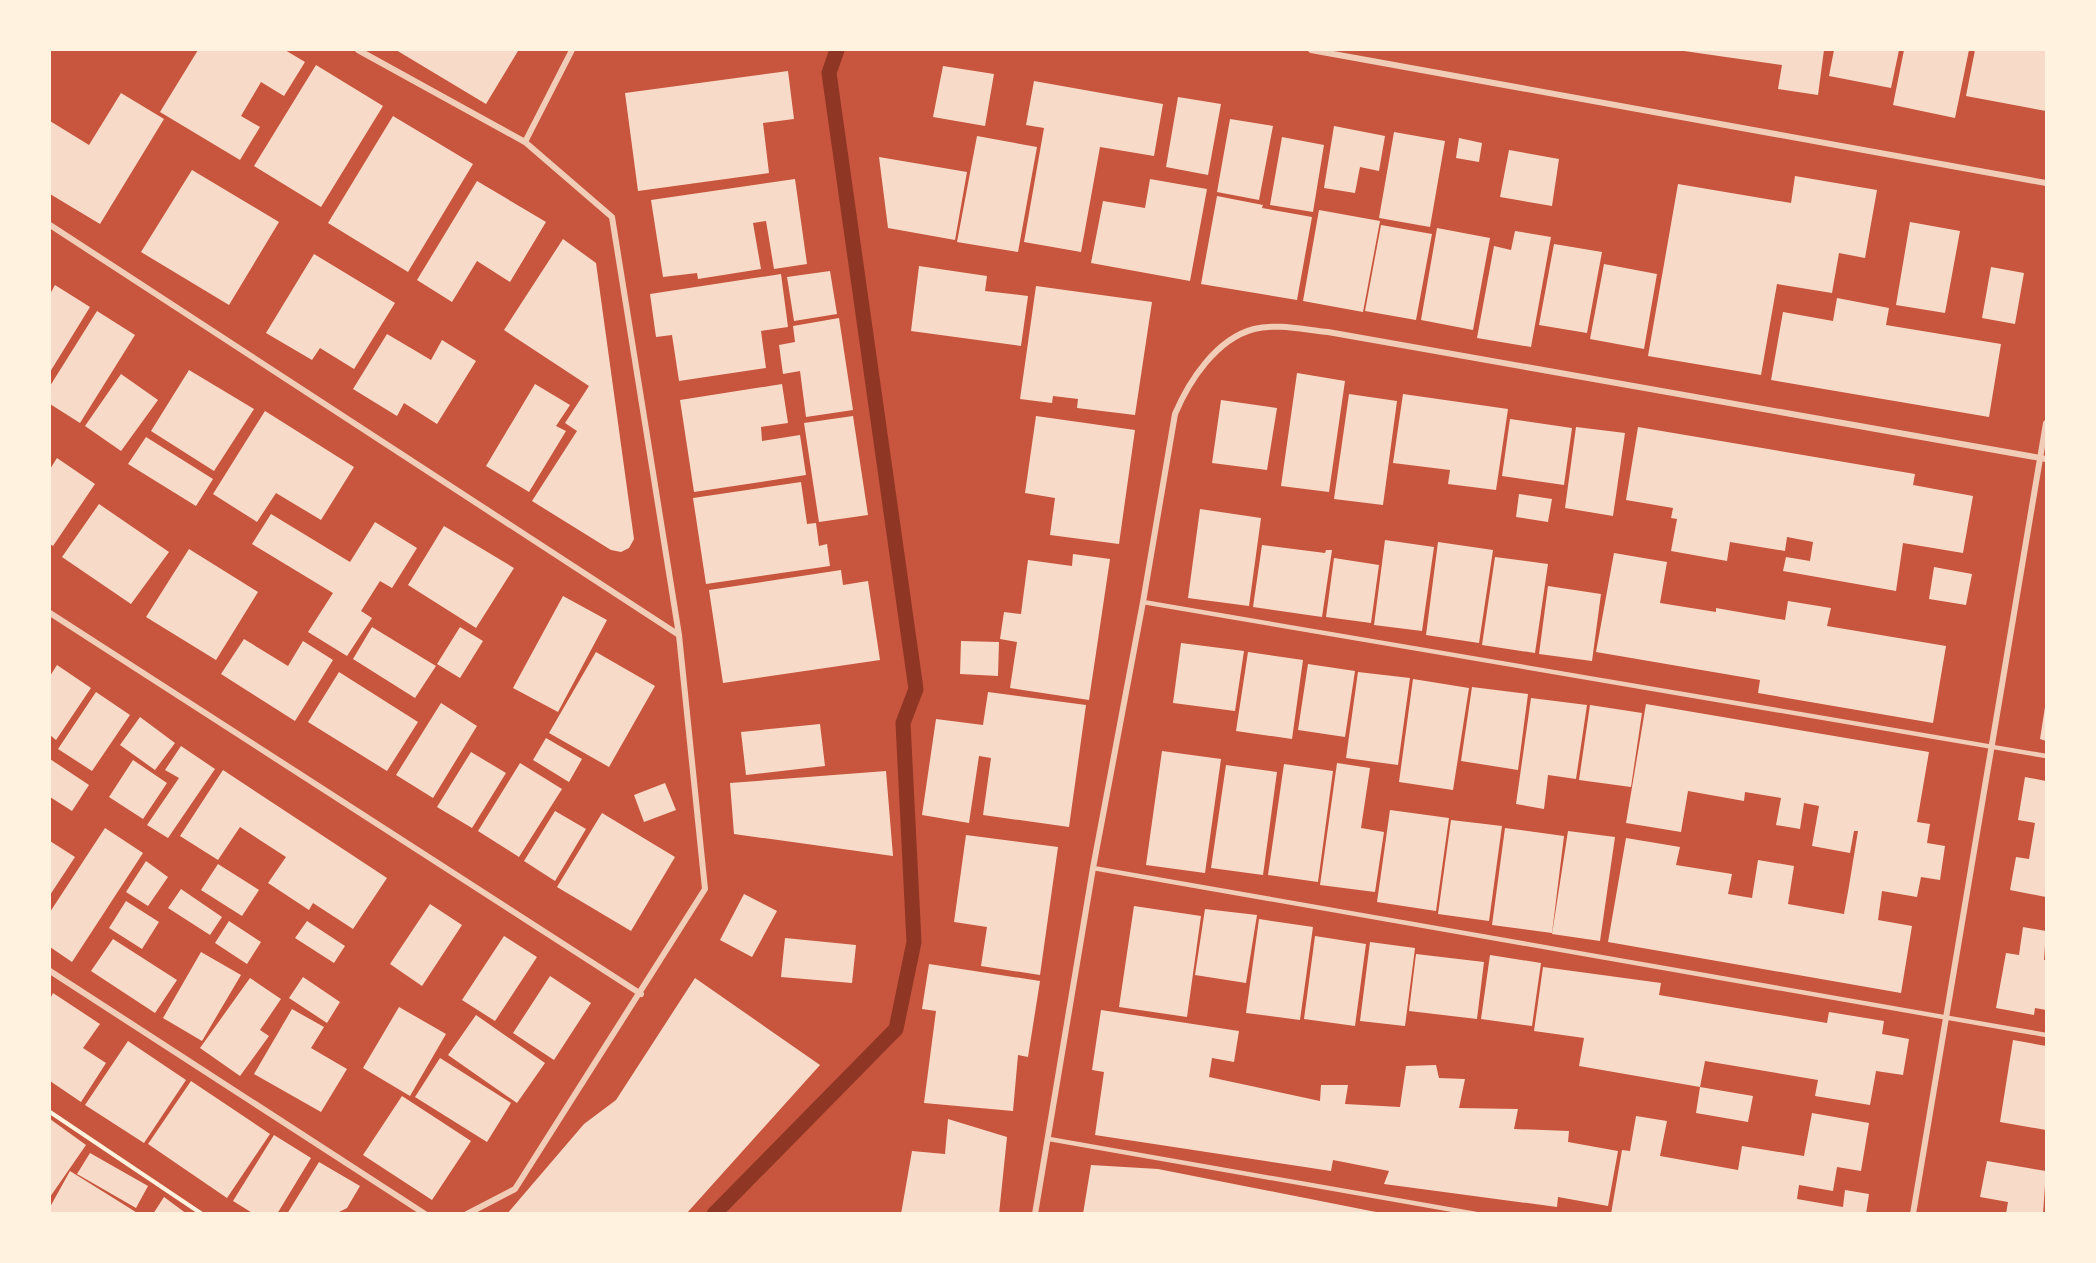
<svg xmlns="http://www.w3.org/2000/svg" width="2096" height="1263" font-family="Inter,sans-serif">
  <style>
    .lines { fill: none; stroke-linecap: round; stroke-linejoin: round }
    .stream { stroke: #8f3625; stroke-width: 15 }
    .building { fill: #f7dbc8 }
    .path { stroke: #fff3e0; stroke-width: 4 }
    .service { stroke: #f1ccb7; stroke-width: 4.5 }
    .minor { stroke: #f1ccb7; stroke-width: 6 }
  </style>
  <rect width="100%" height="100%" fill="#c8553d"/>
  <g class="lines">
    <path class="stream" d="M714,1214l182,-185 18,-87 -11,-219 13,-34 -87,-616 8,-23"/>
  </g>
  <path class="building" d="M198,50h87l20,12 -21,34 -23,-14 -20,34 19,11 -20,33 -80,-48z
    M396,50h119l3,1 -32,53z
    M1677,50h147l-6,45 -40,-6 4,-24z
    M1834,50h65l-8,38 -62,-12z
    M1904,50h65l-14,68 -62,-13z
    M1975,50h71v61l-80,-15z
    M316,65l67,41 -62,101 -67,-41z
    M943,66l51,8 -9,52 -52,-9z
    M788,71l6,48 -31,4 6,50 -131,18 -13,-98z
    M1034,81l129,23 -9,52 -54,-9 -19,105 -57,-10 20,-114 -18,-3z
    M121,93l43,26 -64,105 -50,-30v-73l39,24z
    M1178,97l43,7 -13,71 -42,-8z
    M393,116l80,48 -65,108 -80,-49z
    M1230,119l43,7 -14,74 -42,-8z
    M1334,126l51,10 -6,35 -19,-4 -5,26 -31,-5z
    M1394,132l51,9 -15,86 -51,-9z
    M977,136l60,11 -19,105 -61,-10z
    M1282,137l42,8 -11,67 -43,-7z
    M1459,138l23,5 -3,19 -23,-4z
    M1509,150l50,9 -7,47 -52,-9z
    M879,157l88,15 -12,68 -67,-12z
    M192,170l87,52 -50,83 -88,-53z
    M1795,176l82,14 -12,68 -26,-5 -7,40 -55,-9 -16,91 -113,-19 30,-172 113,19z
    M795,179l12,85 -33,5 -8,-48 -13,2 8,46 -63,10 -1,-6 -34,4 -12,-77z
    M1150,179l57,10 -17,92 -99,-18 12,-62 42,7z
    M477,181l69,41 -36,60 -33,-21 -25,41 -35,-22z
    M1217,196l46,9 -1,3 50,9 -15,83 -96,-16z
    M1319,210l61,11 -17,91 -60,-11z
    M1910,222l50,9 -15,82 -49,-8z
    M1381,225l51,9 -16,86 -51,-9z
    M1437,228l53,10 -17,92 -52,-10z
    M1515,231l36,6 -20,110 -54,-9 17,-92 17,4z
    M563,239l33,24 38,276 -5,9 -8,4 -10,-2 -79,-49 45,-70 -12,-8 24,-37 -85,-56z
    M1554,244l48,8 -15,81 -48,-8z
    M314,254l81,49 -41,66 -34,-21 -8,12 -46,-27z
    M1604,264l53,10 -13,75 -54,-10z
    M919,266l68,10 -2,15 43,5 -7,50 -110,-15z
    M1991,267l33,6 -9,51 -33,-6z
    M830,271l7,43 -43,7 -7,-44z
    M781,274l7,53 -27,4 5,37 -87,13 -7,-46 -16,2 -6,-43z
    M55,285l35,22 -40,65v-78z
    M1036,286l116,16 -17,113 -58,-7 1,-9 -25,-3 -1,7 -32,-4z
    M1837,298l52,10 -3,17 115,19 -12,73 -218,-37 12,-68 50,9z
    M97,311l38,24 -55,88 -30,-19v-18z
    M839,318l14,92 -47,7 -6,-46 -17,3 -4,-29 16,-3 -2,-16z
    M387,334l44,26 11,-20 34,21 -39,63 -33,-21 -7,13 -44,-27z
    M189,370l65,39 -40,62 -63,-40z
    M1297,373l48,8 -16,111 -48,-6z
    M121,374l37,26 -37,51 -36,-25z
    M535,384l35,21 -14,21 10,5 -37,61 -43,-26z
    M782,384l6,39 -27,4 1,14 38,-6 6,40 -112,17 -14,-92z
    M1349,394l48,7 -14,104 -49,-6z
    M1403,394l105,15 -12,81 -48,-6 2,-14 -57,-7z
    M1221,400l56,8 -10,62 -55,-7z
    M265,411l89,56 -33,53 -45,-27 -19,29 -44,-28z
    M853,416l15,99 -49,7 -15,-99z
    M1036,416l99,14 -16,114 -69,-9 5,-37 -30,-5z
    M1510,419l62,9 -8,57 -62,-9z
    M1576,427l49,6 -12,83 -48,-8z
    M1638,427l277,47 -2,11 60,11 -10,57 -60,-10 -7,48 -113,-20 3,-14 24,4 3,-19 -26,-5 -2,14 -55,-9 -3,19 -56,-10 6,-32 -6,-1 2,-10 -47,-8z
    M146,437l67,42 -17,27 -68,-42z
    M57,458l38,26 -42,62 -3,-2v-75z
    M801,482l6,42 9,-1 3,23 8,-2 3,22 -124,18 -13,-86z
    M1519,494l33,5 -4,23 -32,-5z
    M99,504l70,48 -38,52 -69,-47z
    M1200,509l61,9 -12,88 -61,-8z
    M271,514l79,48 25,-40 42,26 -25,40 -12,-7 -19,30 11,7 -25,38 -39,-24 25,-39 -81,-49z
    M444,526l70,42 -38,60 -68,-43z
    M1385,540l49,7 -12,84 -48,-6z
    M1438,542l55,8 -14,93 -53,-8z
    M1262,545l63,8 1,-3h6l-10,67 -69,-10z
    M189,549l69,43 -42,68 -70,-43z
    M1614,553l53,9 -7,41 56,9v-4l69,12 3,-19 43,7 -4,18 119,20 -13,77 -175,-30 2,-13 -164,-28z
    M1073,554l37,5 -21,141 -79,-12 7,-46 -17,-3 4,-27 17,2 7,-54 44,6z
    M1495,557l53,7 -13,89 -53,-8z
    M1334,558l45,7 -8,58 -45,-6z
    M1934,567l38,7 -6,31 -37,-6z
    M841,570l2,15 25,-4 12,79 -157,23 -14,-93z
    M1548,586l53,8 -9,67 -53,-7z
    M563,596l44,24 -49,92 -45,-24z
    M372,627l64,39 -21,32 -62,-39z
    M460,627l23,14 -23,37 -23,-14z
    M244,639l44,27 15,-25 30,19 -38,61 -74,-47z
    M961,641l38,1 -1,34 -38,-2z
    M1181,643l63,8 -9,60 -62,-8z
    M596,652l59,34 -46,81 -60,-34z
    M1248,652l55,8 -11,79 -56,-8z
    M1308,664l47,7 -10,66 -47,-7z
    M57,665l34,23 -35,52 -6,-5v-59z
    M339,672l79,50 -31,49 -79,-49z
    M1358,672l52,6 -12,87 -52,-7z
    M1413,679l56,9 -16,102 -54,-8z
    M1472,687l56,7 -10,76 -57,-9z
    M96,692l34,23 -38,56 -34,-22z
    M988,692l98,13 -17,122 -86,-12 8,-57 -12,-2 -10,67 -47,-8 14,-96 47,6z
    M1531,698l56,7 -11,74 -28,-4 -4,34 -28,-5z
    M441,703l36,23 -44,72 -37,-23z
    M1646,704l283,48 -12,70 13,2 -3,19 18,3 -5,34 -19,-3 -4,20 -35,-6 -4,29 34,6 -11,67 -293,-51 18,-104 54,9 -4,18 56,9 -4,20 24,4 6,-38 36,6 -6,38 56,10 5,-28 9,-55h-4l-4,22 -38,-7 7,-40 -15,-3 -4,26 -24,-4 5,-27 -36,-6 -1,9 -56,-10 -7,41 -55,-9z
    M1590,705l52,8 -11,74 -52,-7z
    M2045,707l1,1v33l-6,-2z
    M140,717l35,26 -20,27 -35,-25z
    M820,724l5,42 -79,9 -5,-43z
    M546,738l36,21 -13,23 -36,-22z
    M181,746l34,23 -47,69 -21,-13 32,-47 -14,-8z
    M1162,751l59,8 -16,114 -59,-8z
    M471,752l35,21 -34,55 -35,-21z
    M50,759l39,26 -17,26 -22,-14z
    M133,760l34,23 -24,36 -34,-22z
    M520,763l42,26 -43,68 -41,-26z
    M1337,763l33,5 -9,60 23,4 -9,60 -55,-7z
    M1284,764l49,7 -15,111 -50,-7z
    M1226,765l51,7 -14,103 -52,-7z
    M223,770l164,108 -34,51 -40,-26 -4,7 -41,-27 18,-26 -46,-30 -22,33 -38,-24z
    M886,771l7,85 -159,-22 -4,-51z
    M2025,777l21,4v116l-36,-7 6,-33 13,2 6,-36 -17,-3z
    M665,783l11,27 -32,12 -10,-27z
    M1390,810l59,8 -13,93 -59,-9z
    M555,811l31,18 -31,52 -31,-20z
    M602,813l73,44 -44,74 -74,-44z
    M1451,820l51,6 -13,95 -51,-7z
    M105,828l38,25 -71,109 -22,-15v-35z
    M1505,828l59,8 -12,97 -60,-8z
    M1568,831l47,6 -15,104 -48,-7z
    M966,835l92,12 -18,128 -59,-9 6,-39 -33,-5z
    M50,841l25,16 -25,38z
    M146,861l22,16 -20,29 -22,-14z
    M218,864l41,26 -17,26 -41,-26z
    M181,889l41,28 -12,18 -42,-27z
    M744,894l33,17 -25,46 -32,-17z
    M126,901l33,21 -17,27 -33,-21z
    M430,904l32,21 -40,61 -32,-22z
    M1134,906l67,10 -14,101 -68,-10z
    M1205,909l52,6 -11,68 -51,-8z
    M1259,919l54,8 -13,93 -54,-7z
    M229,921l32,21 -14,22 -32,-21z
    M307,921l38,25 -11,17 -39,-25z
    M2023,927l23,4 -2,29h2v50l-11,-2 -1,7 -38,-7 10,-55 13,2z
    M504,936l33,21 -42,64 -33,-21z
    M1315,936l51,8 -11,82 -51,-7z
    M785,938l71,7 -4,38 -71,-6z
    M113,939l64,41 -22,33 -64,-42z
    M1370,942l45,6 -10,78 -45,-5z
    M201,952l40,23 -39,66 -39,-23z
    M1416,954l68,8 -7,57 -68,-8z
    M1490,955l51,8 -9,63 -51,-7z
    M929,964l111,17 -12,76 -10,-2 -5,56 -89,-8 12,-92 -14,-2z
    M1543,967l118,16 -2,12 168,28 2,-11 55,9 -2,13 27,5 -6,36 -27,-4 -6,34 -55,-9 3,-16 -113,-19 -5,26 -121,-21 5,-28 -50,-7z
    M550,976l41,27 -37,57 -41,-27z
    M303,977l37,25 -13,21 -38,-25z
    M250,978l31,21 -21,31 9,6 -29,40 -40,-28z
    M695,978l125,87 -134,149h-179l77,-90 32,-24z
    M53,993l47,31 -17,24 23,15 -25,39 -31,-21v-82z
    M399,1007l47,27 -36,62 -47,-28z
    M292,1009l32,18 -13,21 36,21 -26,43 -67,-38z
    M1101,1010l138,21 -5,31 -22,-4 -3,19 111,24 1,-16h27l-3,19 55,3 6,-41 30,-1 3,13 26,1 -6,29 59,1 -4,20 55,2 -1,11 50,9 -10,55 -50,-9 -1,10 -173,-23 5,-13 -56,-11 -2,11 -236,-36 9,-63 -12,-2z
    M476,1015l69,48 -28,40 -69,-48z
    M2013,1040l33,6v84l-46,-8z
    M128,1041l58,39 -42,63 -59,-38z
    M440,1058l71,45 -24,39 -72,-45z
    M191,1081l79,53 -43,64 -79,-54z
    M1700,1087l53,9 -5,26 -52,-9z
    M402,1096l69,45 -39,59 -69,-45z
    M1812,1113l57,10 -8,48 -24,-4 -4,24 -34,-6 -2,14 46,8 2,-17 24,4 -3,20h-255l11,-64 8,1 6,-35 31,5 -7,35 78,14 4,-24 62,10z
    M50,1119l36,26 -36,52z
    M948,1119l59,18 -8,77h-98l11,-63 33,3z
    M274,1135l37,23 -34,56h-23l-21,-13z
    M90,1153l58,33 -12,22 -59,-34z
    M1987,1161l59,10 -3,43h-37l2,-12 -28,-5z
    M319,1162l41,24 -13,22 -12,6h-48z
    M1091,1165l67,4 228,45h-303z
    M70,1171l69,43h-89v-7z
    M164,1197l23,17h-34z"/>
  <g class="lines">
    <path class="path" d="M50,1112l152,102"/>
    <path class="service" d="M1143,602l903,154
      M1093,868l953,167
      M1049,1139l427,75"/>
    <path class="minor" d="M358,50l167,92 87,75 67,418 26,254 -190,300 -48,25
      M1311,50l735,133
      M525,142l47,-92
      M50,225l629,410
      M50,613l591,381
      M50,971l375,243
      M1035,1214l58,-346 50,-266 32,-188c14,-33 41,-75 79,-85 22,-6 51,1 74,3l718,127
      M1913,1214l133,-791"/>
  </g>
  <rect width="2096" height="1263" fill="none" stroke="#fff3e0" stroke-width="102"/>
</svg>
